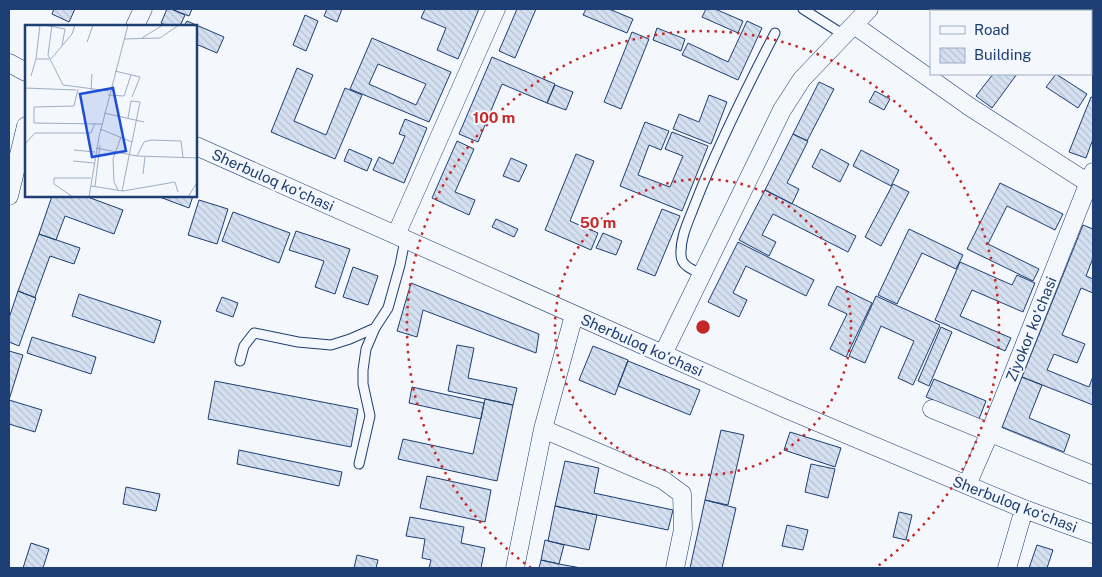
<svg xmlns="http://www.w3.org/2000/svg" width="1102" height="577" font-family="'Public Sans',sans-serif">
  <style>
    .building { fill: url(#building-back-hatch); stroke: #1d3f73; fill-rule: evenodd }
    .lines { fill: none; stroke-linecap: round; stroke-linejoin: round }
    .service-casing { stroke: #1d3f73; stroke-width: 11 }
    .minor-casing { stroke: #1d3f73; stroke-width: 19 }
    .service { stroke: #f4f7fb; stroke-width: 9 }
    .minor { stroke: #f4f7fb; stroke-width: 18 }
    .ring { fill: none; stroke: #c62828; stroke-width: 2.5; stroke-dasharray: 2.5 5 }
    .labels { text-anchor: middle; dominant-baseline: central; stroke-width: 4; stroke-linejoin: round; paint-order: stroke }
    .street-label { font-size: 15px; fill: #1d3f73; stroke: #f4f7fb }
    .inset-road { fill: none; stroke: #9eadc5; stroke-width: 1 }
    .view { fill: #1d4ed8; fill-opacity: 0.15; stroke: #1d4ed8; stroke-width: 2.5 }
    .inset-edge { fill: none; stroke: #1d3f73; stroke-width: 2.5 }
    .centre { fill: #c62828; stroke: #f4f7fb; stroke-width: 2.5 }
    .ring-label { font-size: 15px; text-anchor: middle; font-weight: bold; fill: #c62828; stroke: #f4f7fb; stroke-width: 4; stroke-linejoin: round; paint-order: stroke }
  </style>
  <defs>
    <pattern id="building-back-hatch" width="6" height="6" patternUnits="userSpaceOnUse" patternTransform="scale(1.25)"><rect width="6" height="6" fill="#d5e0f0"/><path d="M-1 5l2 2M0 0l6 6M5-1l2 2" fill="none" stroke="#b6c1d1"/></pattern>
  </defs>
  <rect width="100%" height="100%" fill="#f4f7fb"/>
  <path class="building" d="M54,9h21l-6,13 -17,-8z
    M167,9h4l14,6 -5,11h-12l-7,-3z
    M171,9h21l-3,7z
    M327,9h15l-5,13 -13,-6z
    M425,9h54l-21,50 -21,-9 9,-22 -25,-10z
    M517,9h19l-21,49 -16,-7z
    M586,9h23l24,10 -6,14 -44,-18z
    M706,9h9l28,12 -5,12 -36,-16z
    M305,15l13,6 -12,30 -13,-6z
    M187,21l37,16 -7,16 -21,-9v-18h-12z
    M747,21l15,7 -24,52 -56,-25 6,-12 40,19z
    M657,28l28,11 -4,12 -28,-11z
    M632,32l17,7 -28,70 -17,-7z
    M372,38l79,34 -22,50 -79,-33zM378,64l48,20 -10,21 -47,-21z
    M492,57l63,27 -8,19 -45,-19 -24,58 -19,-8z
    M297,68l16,7 -19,46 32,14 19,-47 17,7 -27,64 -64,-27z
    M993,74h24l-25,34 -16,-12z
    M1056,74l31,20 -9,14 -32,-21z
    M819,82l15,7 -27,52 -14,-7z
    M555,85l18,7 -7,18 -19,-7z
    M875,91l15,8 -6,11 -15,-8z
    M709,95l18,7 -16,42 -38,-15 6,-15 20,8z
    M1091,97l2,1v41l-7,19 -17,-6z
    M405,119l22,9 -23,55 -31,-13 6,-13 14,7 12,-28 -6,-2z
    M645,122l24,9 -8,19 -12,-5 -11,30 32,12 13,-31 -18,-7 7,-17 36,14 -26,65 -62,-25z
    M793,134l15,7 -21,42 12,6 -7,15 -27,-14z
    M457,141l17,8 -19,43 20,8 -6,15 -37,-17z
    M349,149l23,10 -5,12 -23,-10z
    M821,149l28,15 -9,18 -28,-15z
    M861,150l38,20 -8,16 -38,-20z
    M576,154l18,7 -24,60 28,12 -7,17 -46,-20z
    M511,158l16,7 -8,17 -16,-6z
    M1000,183l63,31 -8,16 -48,-24 -19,38 51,25 -6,12 -66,-32z
    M893,184l16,8 -28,54 -16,-9z
    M765,190l91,46 -8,16 -75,-38 -11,21 14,7 -7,14 -30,-16z
    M52,196h33l38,14 -9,24 -49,-18 -9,24 -17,-6z
    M157,196h36l-4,12z
    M199,200l29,9 -11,35 -29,-9z
    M662,209l18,7 -25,60 -18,-7z
    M233,212l57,21 -11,30 -57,-22z
    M496,219l22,10 -4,8 -22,-10z
    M1083,225l10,4v29l-7,18 7,3v14l-12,-5 -19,47 23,9 -8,19 -23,-9 -7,16 42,17 4,-11v29l-71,-28z
    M909,229l54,26 -7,14 -34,-16 -25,51 -19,-9z
    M296,231l54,18 -15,45 -20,-7 9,-26 -35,-11z
    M603,233l19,8 -6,14 -20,-7z
    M39,234l41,14 -6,16 -24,-8 -15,41 1,1 -18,-7z
    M738,242l76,38 -8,16 -60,-30 -13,27 14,7 -8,17 -31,-15z
    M960,262l52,23 5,-10 18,8 -12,29 -51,-22 -12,26 51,22 -6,13 -70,-31z
    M353,267l25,9 -10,29 -25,-8z
    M411,283l128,51 -3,19 -113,-43 -6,27 -20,-6z
    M837,286l35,17 -26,54 -16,-8 17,-35 -19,-9z
    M18,291l18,7 -17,48 -10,-4v-24z
    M79,294l82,27 -7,22 -82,-27z
    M876,296l64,29 -27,60 -15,-7 16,-37 -33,-15 -16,37 -16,-7z
    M222,297l16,6 -5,14 -17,-6z
    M941,327l11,5 -23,54 -11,-5z
    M32,337l64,20 -5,17 -64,-21z
    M457,345l17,3 -6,30 49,10 -4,17 -65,-14z
    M593,346l35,14 -13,35 -36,-15z
    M9,351l14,4 -14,45 33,10 -7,22 -26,-8z
    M628,361l72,29 -10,25 -72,-29z
    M1022,377l20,8 -13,33 41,17 -6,17 -62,-25z
    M934,379l52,22 -7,18 -53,-22z
    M215,381l143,28 -7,38 -143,-28z
    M412,387l72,16 -3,16 -72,-16z
    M485,399l28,6 -16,76 -99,-22 5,-20 70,15z
    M721,430l23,5 -16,70 -23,-5z
    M790,432l51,16 -6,19 -51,-17z
    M239,450l103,22 -3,14 -102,-22z
    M565,461l34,7 -5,25 79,17 -5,20 -113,-24z
    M811,464l24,5 -7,29 -23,-6z
    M427,476l64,14 -6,32 -65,-14z
    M126,487l34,7 -4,17 -33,-7z
    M705,500l31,8 -14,60h-32z
    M555,506l42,9 -8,35 -41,-9z
    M899,512l13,3 -6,25 -13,-3z
    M410,517l54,10 -3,16 24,5 -4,20h-52l2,-8 -9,-2 3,-19 -19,-3z
    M787,525l21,5 -5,20 -21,-4z
    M545,540l19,5 -5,19 -18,-4z
    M31,543l18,6 -6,19h-20z
    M1037,545l16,5 -6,18h-18z
    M357,555l21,5 -2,8h-22z
    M541,560l18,4 22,4h-42z"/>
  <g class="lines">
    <defs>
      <path id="service" d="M803,9l41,26
        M702,274c-9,-4 -21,-8 -21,-19 -1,-18 8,-35 14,-51 23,-59 51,-115 80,-171
        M240,361l4,-15 10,-13 44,9 33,3 19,-6 25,-11 13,-20 12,-43 5,-25
        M359,464l11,-48 -7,-32v-14l3,-21 9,-21"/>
      <path id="minor" d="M854,25l116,82 123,79
        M135,26l8,-17
        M9,63l17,9
        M196,146l588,262 240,101 69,25
        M9,196l17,-70
        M396,235l100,-226
        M663,354l119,-244 20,-31 67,-70
        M932,409l161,66
        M543,429l120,51 19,14 1,35 -8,39
        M967,485l23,-53 103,-260
        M515,568l28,-139 31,-114
        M1007,568l17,-59"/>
    </defs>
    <use href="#service" class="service-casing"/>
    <use href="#minor" class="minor-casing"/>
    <use href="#service" class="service"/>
    <use href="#minor" class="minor"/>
  </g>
  <g class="ring">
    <circle cx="703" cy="327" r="148"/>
    <path d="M531 568A296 296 0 1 1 875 568"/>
  </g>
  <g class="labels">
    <g class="street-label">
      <text transform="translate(273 180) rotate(24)">Sherbuloq koʻchasi</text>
      <text transform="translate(1031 329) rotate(-68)">Ziyokor koʻchasi</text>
      <text transform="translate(642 345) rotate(24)">Sherbuloq koʻchasi</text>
      <text transform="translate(1015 504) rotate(21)">Sherbuloq koʻchasi</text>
    </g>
  </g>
  <g transform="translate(25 25)">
    <rect width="172" height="172" fill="#f4f7fb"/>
    <path class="inset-road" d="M19,0l21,4 -3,17M27,0l-4,30 15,30 46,6M117,13l21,-13M99,14l36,-1 19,-13M62,17l6,-17M11,34l4,-34M26,34l21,-25 3,-9M90,46l25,6 -8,20M6,51l5,-17h13M0,63l51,2M53,64l-4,17 -40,1v16l68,1M66,65l1,-16M83,70l16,1 7,-21M79,88l40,9M75,104l32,13 8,-40 -9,-1 -3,17M0,119l10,-11h56l4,-10M71,123l41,8 61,2M49,125l21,2M112,131l7,-14 7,-2 30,1 2,16M48,136l21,2M118,149l2,-17M66,161l32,5 52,-9 3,10M70,161l5,-41M93,165l-4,-8 -1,-23 8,-22M97,166l10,-50M48,172l-19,-13v-6h37M64,172l10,-60 29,-112M163,172l10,-16"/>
    <path class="view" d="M88,63l13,63 -34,6 -12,-63z"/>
    <rect width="172" height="172" class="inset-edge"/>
  </g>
  <circle cx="703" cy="327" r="8" class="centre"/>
  <g class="ring-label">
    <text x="494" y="123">100 m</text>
    <text x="598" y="228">50 m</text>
  </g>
  <rect width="1102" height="577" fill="none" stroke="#1d3f73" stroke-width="20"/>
  <rect x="930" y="10" width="162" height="65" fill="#f4f7fb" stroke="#9eadc5"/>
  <rect x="940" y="26" width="25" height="8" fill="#f4f7fb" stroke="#9eadc5"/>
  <text x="974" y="35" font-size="15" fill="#1d3f73">Road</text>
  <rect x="940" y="48" width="25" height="15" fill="url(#building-back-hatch)" stroke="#9eadc5"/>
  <text x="974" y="60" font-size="15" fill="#1d3f73">Building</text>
</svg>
